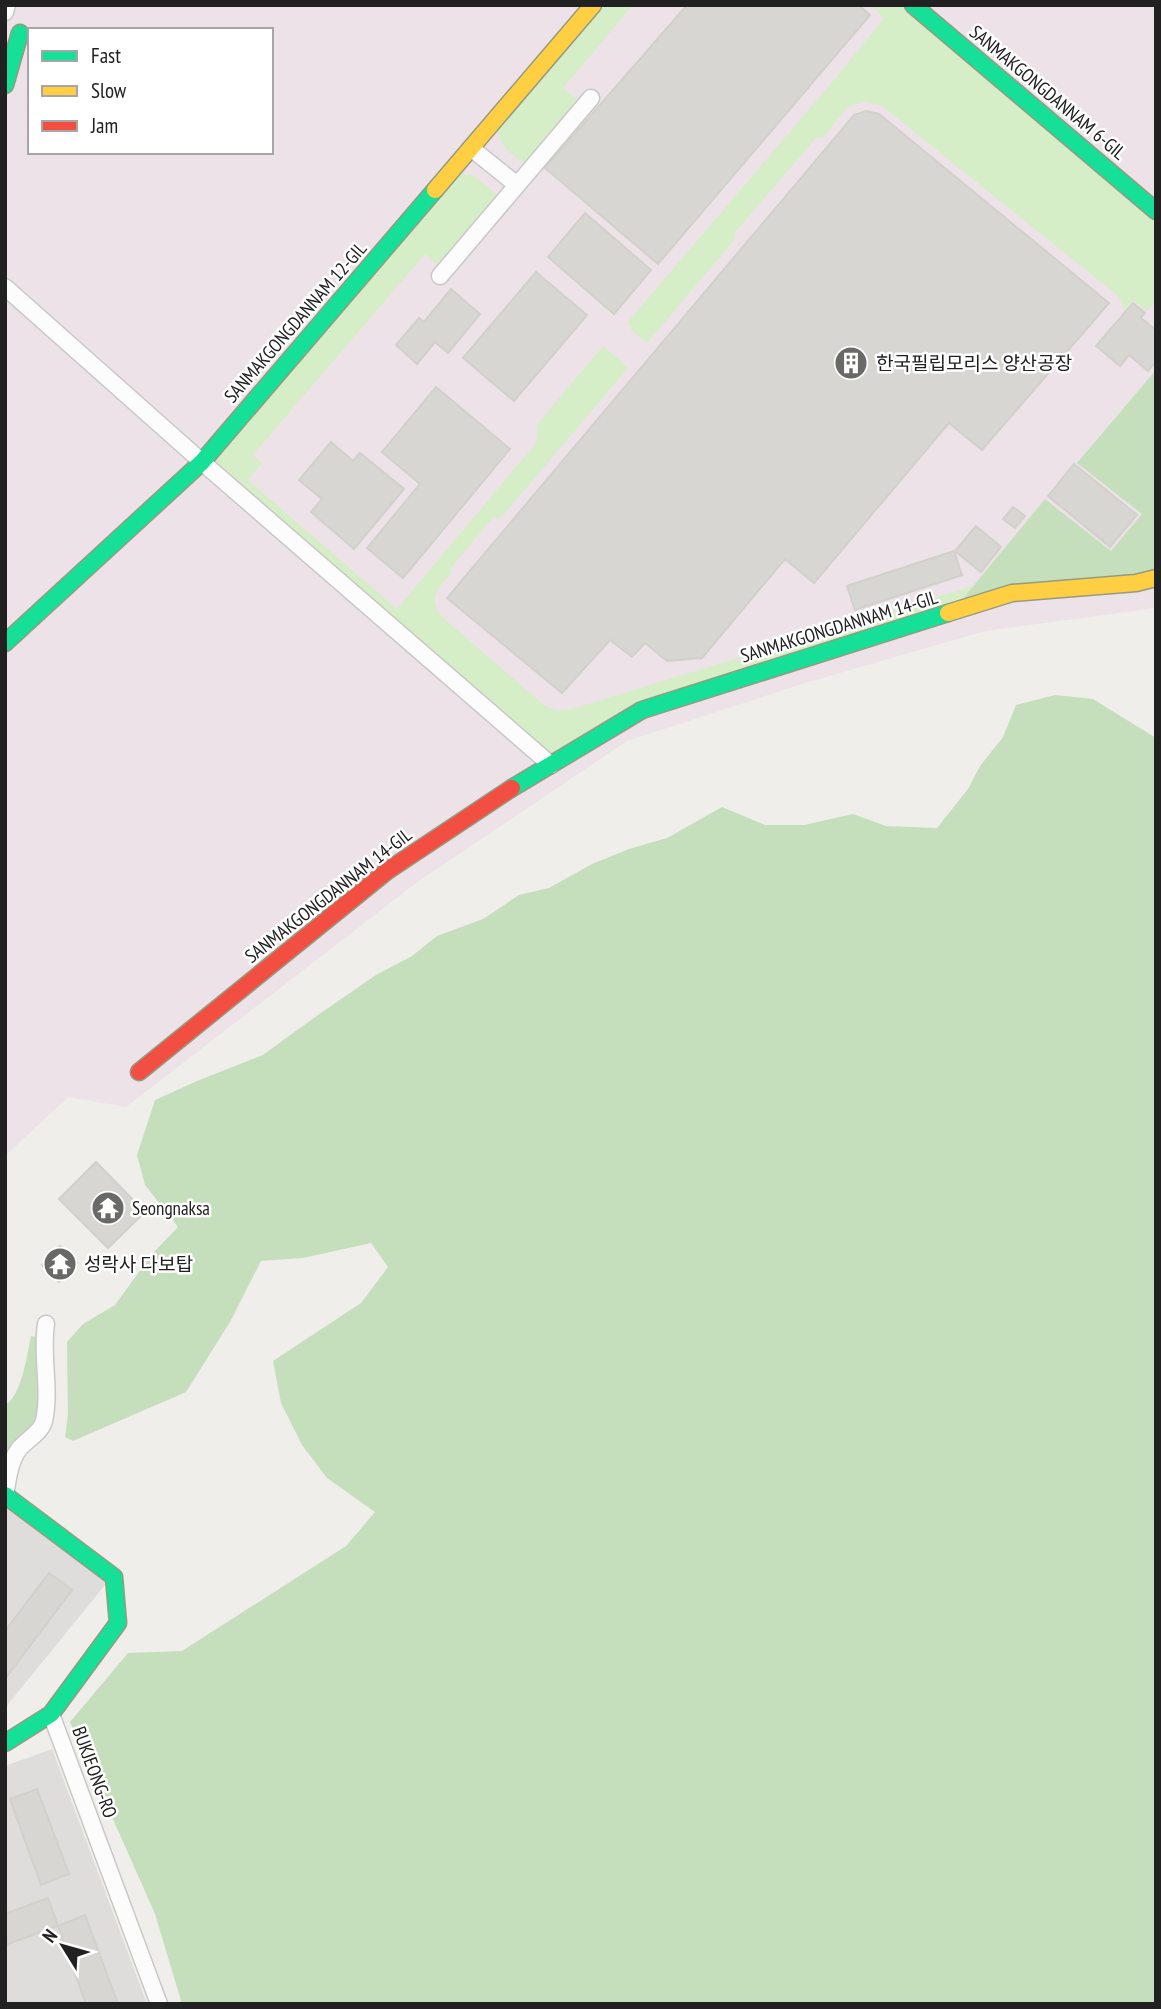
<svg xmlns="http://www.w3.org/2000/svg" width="1161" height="2009" font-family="'PT Sans Narrow','Noto Sans KR',sans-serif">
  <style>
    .residential { fill: #dedddb }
    .industrial { fill: #ede2e7; fill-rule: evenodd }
    .grass { fill: #d6eec7 }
    .forest { fill: #c5dfbd }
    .building { fill: #d7d6d2; stroke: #d2d0cb; stroke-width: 2 }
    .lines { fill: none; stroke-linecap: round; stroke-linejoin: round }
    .street-casing { stroke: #c8c8c6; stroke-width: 19 }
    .fast-casing { stroke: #959a80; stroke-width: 19 }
    .slow-casing { stroke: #959a80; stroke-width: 19 }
    .jam-casing { stroke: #959a80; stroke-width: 19 }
    .street { stroke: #fdfcfc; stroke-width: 16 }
    .fast { stroke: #16e098; stroke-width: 16 }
    .slow { stroke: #ffcf43; stroke-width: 16 }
    .jam { stroke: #f24e42; stroke-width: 16 }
    .labels { text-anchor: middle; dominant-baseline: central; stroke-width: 5; stroke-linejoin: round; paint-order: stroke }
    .street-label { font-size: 19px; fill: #212121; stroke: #fff }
    .poi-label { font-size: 19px; fill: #212121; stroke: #fff; text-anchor: start }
  </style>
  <rect width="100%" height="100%" fill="#efeeea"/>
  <path class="residential" d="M5,1503l104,77 -104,128z
    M52,1749l95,255h-142v-238z"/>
  <path class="industrial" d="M5,5h1151v603l-171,23 -183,53 -175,57 -211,142 -290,224 -58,-10 -63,59zM30,30h241v122h-241z"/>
  <path class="grass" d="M593,5h40l-70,83 17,14 -52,64c-16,-12 -30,-18 -30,-39z
    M870,5h41l245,216v79l-9,11 -14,-11 -9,10 -3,-9 -4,-6 -235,-189 -18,-5 -17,7 -24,30 -6,-1 -84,98 3,3 -89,105 -16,-13v-3l-4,-4 207,-243 50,-62z
    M457,173l16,2 28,23 -60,70 -16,-14 -172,201 9,8 -14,17 149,129 139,-166 2,-20 65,-77 25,22 -129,152 -5,-4 -44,53 2,3c-12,15 -24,23 -12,43l105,91 12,4h11l405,-124 -22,27 -309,97 -91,55 -349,-303z"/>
  <path class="forest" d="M1156,370v208l-205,35 94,-114 66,52 31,-37 -65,-51z
    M1055,695l38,4 63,39v1266h-974l-27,-90 -85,-192 58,-69 54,-2 164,-105 29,-34 -48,-34 -25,-33 -21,-42 -8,-42 88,-58 27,-36 -17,-24 -68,15 -42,3 -31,61 -44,70 -113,49 -8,-4 3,-23 -1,-72 16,-18 32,-19 37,-51 26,-27 -33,-42 -8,-30 18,-55 42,-19 66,-26 52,-38 61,-42 36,-19 25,-20 46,-17 36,-24 30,-7 43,-24 37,-15 38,-11 55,-31 43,18h39l49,-11 33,12 51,2 31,-39 12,-23 23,-29 13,-32z
    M31,1336l6,1 3,42 -3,44 -32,39v-57c17,-9 22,-51 26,-69z"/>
  <path class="building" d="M687,5h172l11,10 -212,249 -113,-96z
    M866,111l13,3 230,189 -127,147 -33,-27 -135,160 -29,-24 -83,99 -35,3 -22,-18 -13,14 -22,-17 -48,53 -115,-95 407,-483z
    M585,213l66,57 -37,44 -66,-57z
    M536,272l51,43 -73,86 -51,-43z
    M451,289l29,25 -32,39 -13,-11 -18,22 -21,-19 23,-27 5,4z
    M1133,303l12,10 -4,5 15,12v31l-8,10 -19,-16 -9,11 -24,-20z
    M436,387l74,62 -107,129 -36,-30 53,-64 -38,-32z
    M331,442l22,19 7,-8 44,36 -50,60 -43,-37 11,-13 -23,-19z
    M1074,464l63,51 -27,32 -62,-51z
    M1013,507l12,9 -10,12 -12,-9z
    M976,526l25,21 -20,25 -26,-21z
    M954,551l8,24 -107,35 -8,-24z
    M96,1162l49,50 -37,36 -49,-49z
    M60,1246l17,17 -18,19 -17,-17z
    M49,1573l23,17 -67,89v-48z
    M37,1789l32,85 -28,11 -31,-86z
    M48,1898l10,28 -53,19v-31z
    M85,1915l32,86 -9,3h-22l-28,-78z"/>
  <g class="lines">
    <defs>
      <path id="street" d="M5,12l2,-7
        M471,148l46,37
        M440,276l151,-178
        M5,287l197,175 349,303
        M5,1495c3,-15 4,-33 14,-46 7,-9 22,-16 25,-28 7,-32 -3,-65 2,-97
        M51,1714l108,290"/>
      <path id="fast" d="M913,5l243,206
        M5,85l15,-52
        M5,643l197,-181 233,-272
        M512,788l130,-78 306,-97
        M5,1495l109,82 4,46 -67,91 -46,29"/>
      <path id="slow" d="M435,190l158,-185
        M948,613l64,-20 124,-10 20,-5"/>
      <path id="jam" d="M139,1072l248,-201 125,-83"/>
    </defs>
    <use href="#street" class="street-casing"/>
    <use href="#fast" class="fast-casing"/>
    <use href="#slow" class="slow-casing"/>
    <use href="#jam" class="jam-casing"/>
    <use href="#street" class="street"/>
    <use href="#fast" class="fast"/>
    <use href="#slow" class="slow"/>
    <use href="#jam" class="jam"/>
  </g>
  <defs>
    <symbol id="building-disc" viewBox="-11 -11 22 22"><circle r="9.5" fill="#696967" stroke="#fff"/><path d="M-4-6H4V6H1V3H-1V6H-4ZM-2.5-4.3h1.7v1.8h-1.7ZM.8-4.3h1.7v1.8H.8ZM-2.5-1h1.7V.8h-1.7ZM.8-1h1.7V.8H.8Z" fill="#fff"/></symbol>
    <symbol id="temple-disc" viewBox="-11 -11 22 22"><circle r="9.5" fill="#696967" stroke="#fff"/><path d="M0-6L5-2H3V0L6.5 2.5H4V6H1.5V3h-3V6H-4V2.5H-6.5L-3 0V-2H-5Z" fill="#fff"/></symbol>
  </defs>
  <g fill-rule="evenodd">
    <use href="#building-disc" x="832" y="344" width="38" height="38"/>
    <use href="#temple-disc" x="89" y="1189" width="38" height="38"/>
    <use href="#temple-disc" x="41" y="1245" width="38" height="38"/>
  </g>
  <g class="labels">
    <g class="street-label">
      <text transform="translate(1048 92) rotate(40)">SANMAKGONGDANNAM 6-GIL</text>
      <text transform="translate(295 322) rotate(-49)">SANMAKGONGDANNAM 12-GIL</text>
      <text transform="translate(839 626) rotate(-17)">SANMAKGONGDANNAM 14-GIL</text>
      <text transform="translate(328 895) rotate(-38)">SANMAKGONGDANNAM 14-GIL</text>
      <text transform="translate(95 1772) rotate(70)">BUKJEONG-RO</text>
    </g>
    <g class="poi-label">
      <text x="876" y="363">한국필립모리스 양산공장</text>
      <text x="132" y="1208">Seongnaksa</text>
      <text x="84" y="1264">성락사 다보탑</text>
    </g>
  </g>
  <rect width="1161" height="2009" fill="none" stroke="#212121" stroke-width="14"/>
  <rect x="28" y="28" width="245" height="126" fill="#ffffff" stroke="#a6a6a6" stroke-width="2"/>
  <rect x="42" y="51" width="35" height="10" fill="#16e098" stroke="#a6a6a6" stroke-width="2"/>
  <text x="91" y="63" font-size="21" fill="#212121">Fast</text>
  <rect x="42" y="86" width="35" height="10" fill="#ffcf43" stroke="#a6a6a6" stroke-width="2"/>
  <text x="91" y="98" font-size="21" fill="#212121">Slow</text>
  <rect x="42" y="121" width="35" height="10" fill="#f24e42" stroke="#a6a6a6" stroke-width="2"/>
  <text x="91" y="133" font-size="21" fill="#212121">Jam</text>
  <g transform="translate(63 1946) rotate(307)" stroke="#ffffff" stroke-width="5" paint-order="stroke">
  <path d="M0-5L12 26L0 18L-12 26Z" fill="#212121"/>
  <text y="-10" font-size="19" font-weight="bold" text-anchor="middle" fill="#212121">N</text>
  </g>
</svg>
